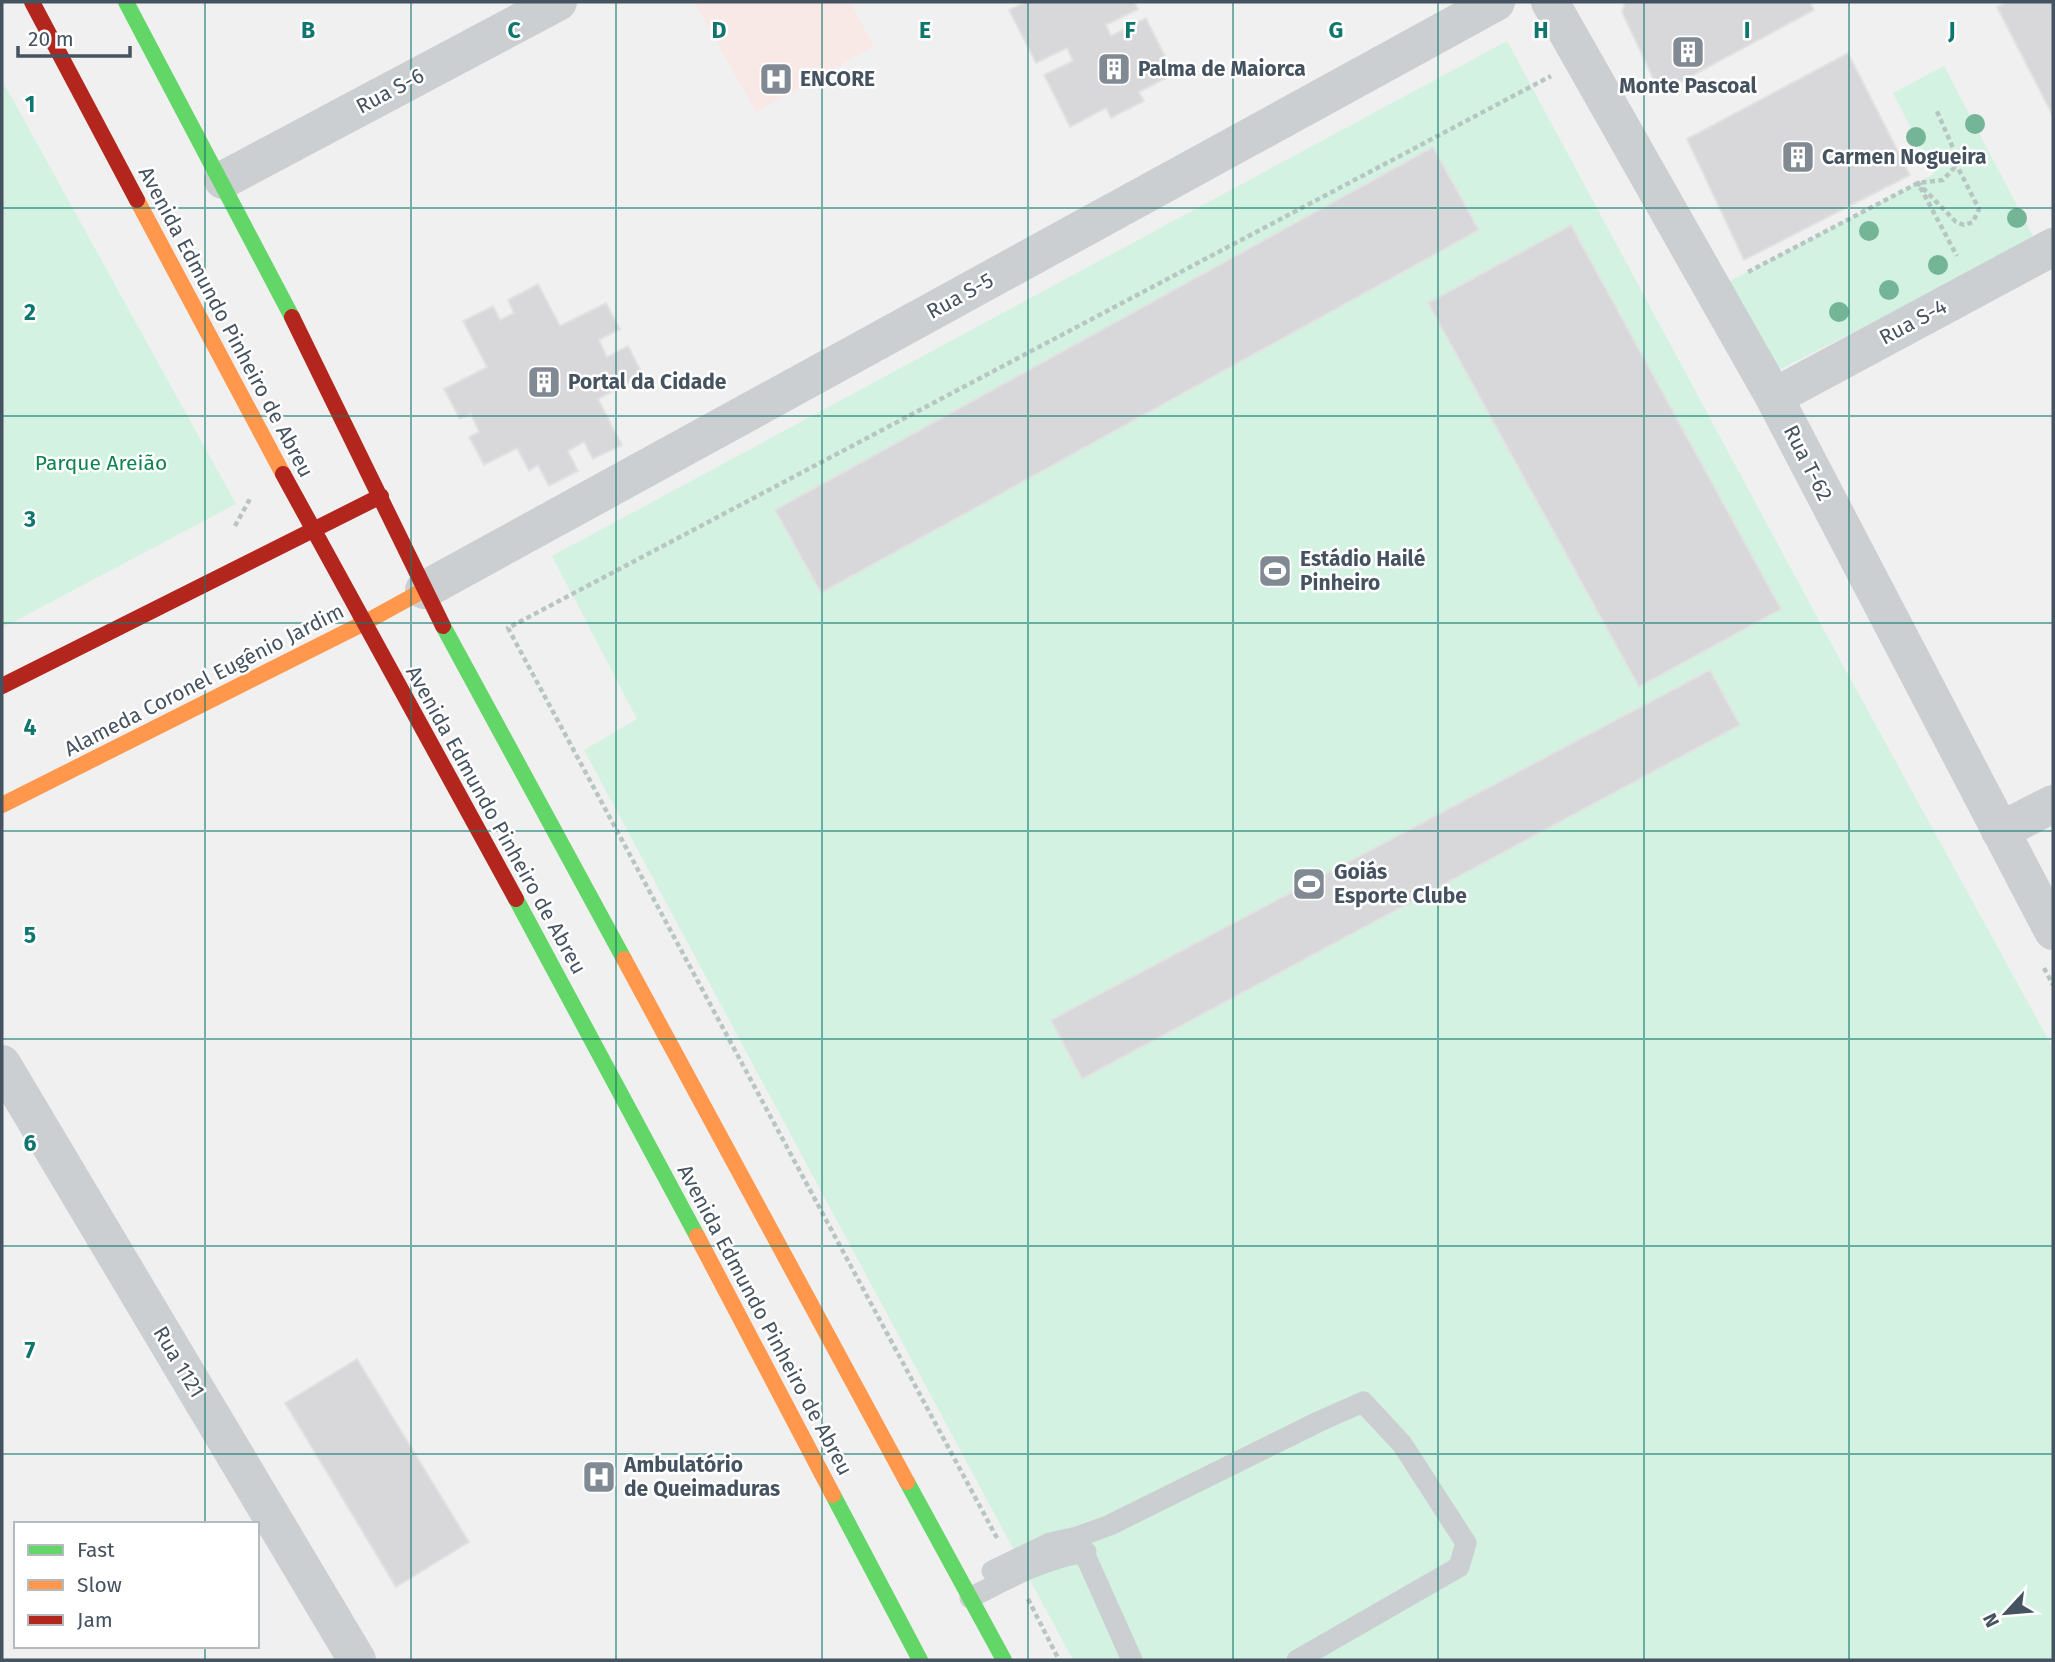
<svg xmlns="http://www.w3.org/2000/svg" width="2055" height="1662" font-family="'Fira Sans',sans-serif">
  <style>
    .medical { fill: #f8e9e6 }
    .green { fill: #d3f2e1 }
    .building { fill: #d8d8db; stroke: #e2e2e3; stroke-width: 2 }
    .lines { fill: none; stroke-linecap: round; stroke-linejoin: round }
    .path { stroke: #b8c6c3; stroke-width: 4.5; stroke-dasharray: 5 3.5; stroke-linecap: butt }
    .lane { stroke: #cccfd1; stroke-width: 21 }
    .street { stroke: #cccfd1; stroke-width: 38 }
    .fast { stroke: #63d668; stroke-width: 16 }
    .slow { stroke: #ff974d; stroke-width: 16 }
    .jam { stroke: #b3261e; stroke-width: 16 }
    .tree { fill: #74b598 }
    .grid { fill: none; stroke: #0f766e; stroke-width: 2; stroke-opacity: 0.55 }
    .labels { text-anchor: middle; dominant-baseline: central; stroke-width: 5; stroke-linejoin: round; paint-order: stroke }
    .poi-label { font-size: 21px; font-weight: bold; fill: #455260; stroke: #fff; text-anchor: start }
    .street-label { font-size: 21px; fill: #455260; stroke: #fff }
    .park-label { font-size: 21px; fill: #0d8450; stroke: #fff }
    .grid-label { font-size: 23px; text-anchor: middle; font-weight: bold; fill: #0f766e; stroke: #fff; stroke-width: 5; stroke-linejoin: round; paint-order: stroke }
  </style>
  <rect width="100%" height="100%" fill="#f1f0f0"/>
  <path class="medical" d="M694,2h156l24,44 -118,66z"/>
  <path class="green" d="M1507,41l338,628 208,379v612h-980l-489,-910 53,-31 -85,-163z
    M1944,66l91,174 -262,133 -49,-89 210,-110 -41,-81z
    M2,80l234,424 -234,124z"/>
  <path class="building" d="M1026,2h108l4,7 -32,16 5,11 35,-18 28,56 -35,18 5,9 -33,17 -5,-10 -36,19 -26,-52 29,-14 -6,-13 -31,15 -27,-53z
    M1625,2h185l4,8 -154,83 -38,-81z
    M2008,2h45v114l-56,-109z
    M1848,53l62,122 -166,85 -57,-121z
    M1433,147l46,83 -658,363 -46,-83z
    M1571,225l210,384 -142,78 -211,-384z
    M538,284l22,42 46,-23 14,26 -21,11 8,17 21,-11 15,29 -45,24 24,46 -29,14 -9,-17 -16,9 10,20 -29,15 -11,-21 -9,6 -12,-23 -33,17 -15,-28 10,-5 -8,-18 -11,5 -16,-30 43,-22 -24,-46 30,-15 7,14 14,-7 -6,-13z
    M1710,670l30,55 -658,354 -31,-59z
    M357,1359l112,183 -73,45 -111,-184z"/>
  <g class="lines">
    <path class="path" d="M1955,162l24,47 -6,13 -9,3 -8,-3 -38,-39 39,73
      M1748,272l170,-89 25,-3 11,-12 2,-13 -20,-46
      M235,526l16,-29
      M2044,968l9,17
      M997,1538l-489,-910 1043,-552
      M1028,1599l31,61"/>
    <path class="lane" d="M992,1571l58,-28 27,-6
      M970,1598c37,-19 74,-40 116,-46
      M1132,1660l-55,-123 33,-12 208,-103 45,-20 39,42 64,99 -7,24 -162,93"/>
    <path class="street" d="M1550,2l224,395 279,534
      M223,180l335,-178
      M1774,397l279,-150
      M424,590l1072,-588
      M2000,831l53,-27
      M2,1064l355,596"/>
    <path class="fast" d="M126,2l166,315
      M443,626l181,333
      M516,899l181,337
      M907,1482l97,178
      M833,1495l87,165"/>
    <path class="slow" d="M137,200l146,274
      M2,805l362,-182 60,-33
      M624,959l283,523
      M697,1236l136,259"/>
    <path class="jam" d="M32,2l105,198
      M292,317l151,309
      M283,474l233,425
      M2,686l379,-190"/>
  </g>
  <g class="tree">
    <circle cx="1975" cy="124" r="10"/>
    <circle cx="1916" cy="137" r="10"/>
    <circle cx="2017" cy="218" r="10"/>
    <circle cx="1869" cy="231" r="10"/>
    <circle cx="1938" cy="265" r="10"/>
    <circle cx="1889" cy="290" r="10"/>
    <circle cx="1839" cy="312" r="10"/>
  </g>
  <path class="grid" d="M205,2v1522M411,2v1658M616,2v1658M822,2v1658M1028,2v1658M1233,2v1658M1438,2v1658M1644,2v1658M1849,2v1658M2,208h2051M2,416h2051M2,623h2051M2,831h2051M2,1039h2051M2,1246h2051M2,1454h2051M205,1646v14"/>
  <defs>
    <symbol id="building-square" viewBox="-11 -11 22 22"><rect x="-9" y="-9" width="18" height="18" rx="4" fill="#818992" stroke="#fff"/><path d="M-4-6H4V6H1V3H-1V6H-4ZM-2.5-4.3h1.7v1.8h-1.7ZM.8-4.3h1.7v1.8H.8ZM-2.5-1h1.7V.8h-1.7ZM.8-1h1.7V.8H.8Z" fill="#fff"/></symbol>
    <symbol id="hospital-square" viewBox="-11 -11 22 22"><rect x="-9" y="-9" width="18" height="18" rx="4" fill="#818992" stroke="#fff"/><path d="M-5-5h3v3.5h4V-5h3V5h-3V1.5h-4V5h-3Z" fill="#fff"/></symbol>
    <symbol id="stadium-square" viewBox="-11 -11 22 22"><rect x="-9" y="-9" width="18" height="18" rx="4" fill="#818992" stroke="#fff"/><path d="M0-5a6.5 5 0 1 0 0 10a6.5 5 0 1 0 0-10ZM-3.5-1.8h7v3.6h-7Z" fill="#fff"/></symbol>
  </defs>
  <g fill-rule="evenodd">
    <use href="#building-square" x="1669" y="33" width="38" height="38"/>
    <use href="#building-square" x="1095" y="50" width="38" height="38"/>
    <use href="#hospital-square" x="757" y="60" width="38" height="38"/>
    <use href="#building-square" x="1779" y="138" width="38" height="38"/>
    <use href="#building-square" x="525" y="363" width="38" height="38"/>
    <use href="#stadium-square" x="1256" y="552" width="38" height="38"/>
    <use href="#stadium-square" x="1290" y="865" width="38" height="38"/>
    <use href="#hospital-square" x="580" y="1458" width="38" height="38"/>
  </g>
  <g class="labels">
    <g class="poi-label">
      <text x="1138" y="69">Palma de Maiorca</text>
      <text x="800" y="79">ENCORE</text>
      <text x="1688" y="86" text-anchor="middle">Monte Pascoal</text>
      <text x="1822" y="157">Carmen Nogueira</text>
      <text x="568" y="382">Portal da Cidade</text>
      <text x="1300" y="559">Estádio Hailé<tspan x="1300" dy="24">Pinheiro</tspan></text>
      <text x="1334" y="872">Goiás<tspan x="1334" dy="24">Esporte Clube</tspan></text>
      <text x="624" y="1465">Ambulatório<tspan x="624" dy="24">de Queimaduras</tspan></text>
    </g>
    <g class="street-label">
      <text transform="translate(390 91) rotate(-28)">Rua S-6</text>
      <text transform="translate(960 296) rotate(-29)">Rua S-5</text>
      <text transform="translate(226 322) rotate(62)">Avenida Edmundo Pinheiro de Abreu</text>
      <text transform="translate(1913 322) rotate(-28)">Rua S-4</text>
      <text transform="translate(1808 463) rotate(63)">Rua T-62</text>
      <text transform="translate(204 680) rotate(-27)">Alameda Coronel Eugênio Jardim</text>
      <text transform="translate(496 820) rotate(61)">Avenida Edmundo Pinheiro de Abreu</text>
      <text transform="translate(765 1320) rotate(62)">Avenida Edmundo Pinheiro de Abreu</text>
      <text transform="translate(179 1362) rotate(59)">Rua 1121</text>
    </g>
    <g class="park-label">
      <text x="101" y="463">Parque Areião</text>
    </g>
  </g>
  <g class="grid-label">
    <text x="308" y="38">B</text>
    <text x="514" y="38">C</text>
    <text x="719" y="38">D</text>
    <text x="925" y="38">E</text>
    <text x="1130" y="38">F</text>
    <text x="1336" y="38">G</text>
    <text x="1541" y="38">H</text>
    <text x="1747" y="38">I</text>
    <text x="1952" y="38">J</text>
    <text x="30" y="112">1</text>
    <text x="30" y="320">2</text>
    <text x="30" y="527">3</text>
    <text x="30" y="735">4</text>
    <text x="30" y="943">5</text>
    <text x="30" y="1151">6</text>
    <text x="30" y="1358">7</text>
  </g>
  <rect width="2055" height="1662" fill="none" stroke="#455260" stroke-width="7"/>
  <rect x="14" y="1522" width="245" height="126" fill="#ffffff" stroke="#b5babf" stroke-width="2"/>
  <rect x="28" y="1545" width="35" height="10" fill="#63d668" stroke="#b5babf" stroke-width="2"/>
  <text x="77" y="1557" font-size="21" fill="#455260">Fast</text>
  <rect x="28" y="1580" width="35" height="10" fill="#ff974d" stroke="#b5babf" stroke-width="2"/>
  <text x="77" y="1592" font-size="21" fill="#455260">Slow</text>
  <rect x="28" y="1615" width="35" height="10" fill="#b3261e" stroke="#b5babf" stroke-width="2"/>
  <text x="77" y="1627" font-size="21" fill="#455260">Jam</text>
  <g transform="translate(2006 1613) rotate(244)" stroke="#ffffff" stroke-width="5" paint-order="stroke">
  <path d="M0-5L12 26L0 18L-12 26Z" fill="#455260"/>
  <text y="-10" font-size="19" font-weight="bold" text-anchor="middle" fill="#455260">N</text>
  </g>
  <path d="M18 46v10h112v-10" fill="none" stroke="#455260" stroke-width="3.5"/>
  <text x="28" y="46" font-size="21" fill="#455260" stroke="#ffffff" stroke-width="5" paint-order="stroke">20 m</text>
</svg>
